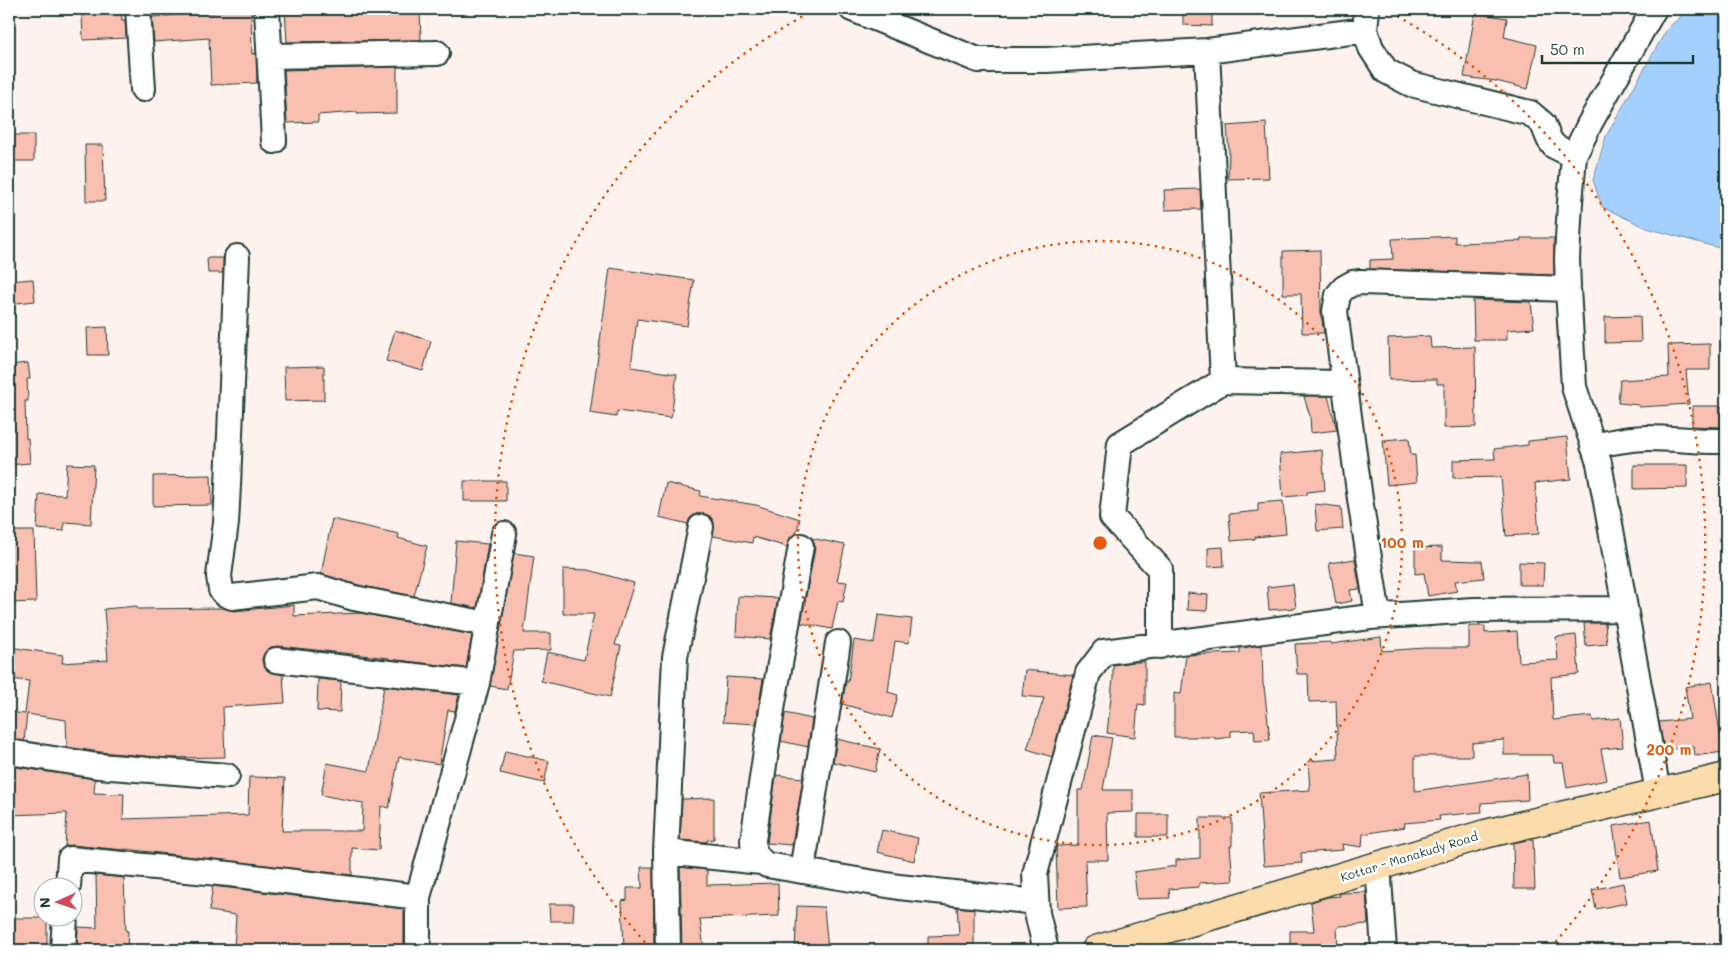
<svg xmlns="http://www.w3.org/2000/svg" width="1735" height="959" font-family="Mali,sans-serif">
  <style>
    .water { fill: #a3d0fe; stroke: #6e95ad }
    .building { fill: #f9bfb0; stroke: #1f3d34 }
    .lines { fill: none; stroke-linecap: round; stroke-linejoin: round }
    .minor-casing { stroke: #1f3d34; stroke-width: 28 }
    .major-casing { stroke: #1f3d34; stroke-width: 31 }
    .minor { stroke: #fff; stroke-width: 24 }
    .major { stroke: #fcdcac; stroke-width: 28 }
    .ring { fill: none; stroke: #e8590c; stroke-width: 2.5; stroke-dasharray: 2.5 5 }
    .labels { text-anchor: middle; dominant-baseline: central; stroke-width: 5; stroke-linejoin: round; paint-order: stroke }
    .street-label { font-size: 12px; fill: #1f3d34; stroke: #fff }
    .centre { fill: #e8590c; stroke: #fff; stroke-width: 2.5 }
    .ring-label { font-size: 15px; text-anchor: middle; font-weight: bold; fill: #e8590c; stroke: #fff; stroke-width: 5; stroke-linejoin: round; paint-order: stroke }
  </style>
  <rect width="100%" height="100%" fill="#fef2ef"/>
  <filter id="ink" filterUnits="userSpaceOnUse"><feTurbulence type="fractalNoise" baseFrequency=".02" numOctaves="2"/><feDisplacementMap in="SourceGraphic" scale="10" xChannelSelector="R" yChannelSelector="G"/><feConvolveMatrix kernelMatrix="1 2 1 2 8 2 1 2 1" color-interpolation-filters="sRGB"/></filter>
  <g filter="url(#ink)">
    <path class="water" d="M1689,9h37v241l-79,-22 -45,-21 -9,-27 13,-44 61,-107z"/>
    <path class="building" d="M217,9h34l1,45 4,-1 1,30 -46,2 -2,-47 -55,4 -2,-25 65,-5z
      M285,9h135l1,31 -134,2z
      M1183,9h29v17l-29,-1z
      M121,12l1,8h3l1,18 -43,2 -1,-26z
      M1475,13l32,5 -3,19 33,8 -9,44 -32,-8 -32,-4z
      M397,67v46l-40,1v-2l-39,3v7l-31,1 -3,-53z
      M1266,123l3,55 -41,1 1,-28 -2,-25z
      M9,135h25v26h-25z
      M85,145h18l2,56h-19z
      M1200,189l1,20 -36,1 -1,-20z
      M1455,236v7l66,-2v-3h33v37l-184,-6v-9l23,-1 -1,-20z
      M1320,250l1,63 3,20h-22l-1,-39h-18v-43z
      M207,258h16v15h-15z
      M610,268l84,12 -7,46 -50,-7 -6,48 46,7 -6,44 -54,-7 -1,6 -26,-4z
      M33,279l2,22 -26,3v-23z
      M1473,300l58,2 3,26 -27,2v10h-33z
      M1640,316l1,26 -36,1v-26z
      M107,327l1,28h-20l-1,-27z
      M395,330l36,11 -8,30 -37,-10z
      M1430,336l1,12 44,-1 1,80 -32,1v-44h-7v-5l-48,1 -1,-42z
      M1710,344v26h-24l3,34 -50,3v-2l-21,-2 2,-23 49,-3 -1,-32z
      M28,363l2,16h-3l1,22h-3l1,38 2,-1 2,25 -21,2v-100z
      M324,366v34l-39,1 -1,-34z
      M1307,396h21l9,34 -26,3 -1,-17 -6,-19z
      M1692,406h29v21l-29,-1z
      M1567,437l4,42 -36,4 4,51 -33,2 -5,-59 -48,1v-18l42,-1 -1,-10 34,-4v-4z
      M1409,438l2,17h4l2,27 -30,3 -4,-45z
      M1322,450l3,40 -18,2v3l-24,2 -3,-43z
      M67,464l27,1 -3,59 -27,-2v9l-27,-2 2,-35 26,1z
      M1634,465h53v23l-53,1z
      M211,475l1,30 -59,1v-30z
      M464,481h42v20h-42z
      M666,483l35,8 -1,5 56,9 44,14 -4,15 -6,4 -3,9 -34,-10 -1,6 -39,-7 1,-14 -4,-6 -6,-2h-8l-6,4 -2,6 -29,-7z
      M1283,501l3,33 -31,3v2l-24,2 -2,-27 29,-3v-8z
      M1315,504l26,3 2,22 -26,2z
      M332,519l67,15 -1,4 29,8 -13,50 -52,-10 -41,-12z
      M9,531h25l2,71 -27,1z
      M811,538l34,7 -8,36 10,1 -4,20 -5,-1 -6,28 -31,-6 14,-75 -1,-6z
      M456,541l32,3 -11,64 -26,-5z
      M1223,547l1,19 -16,1v-19z
      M1442,547v13l40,1 2,17 -29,3 2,10 -29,5 -4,-23 -9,1v-26z
      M514,553l20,3 -10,77h27v17l-37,1 -7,38 -17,-3z
      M1355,559l5,30 -10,1 2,11 -16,3 -7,-41z
      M1519,562l25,1 -1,22h-24z
      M563,569l26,1 45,13 -19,62 6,1 -11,51 -69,-16 6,-29 37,8 10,-46h-31z
      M1293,584l3,24 -27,2 -2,-23z
      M1188,593l20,2 -1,16 -20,-1z
      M738,596l40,2 -8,41 -34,-3z
      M294,605v11l67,-3 111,22 -6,33 -78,-9 1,-1 -111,-12 -7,1 -6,5 -3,7 1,6 5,6 15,4 2,28 -62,4 2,50 -58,1 -67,-6 -33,-5 -1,-27 -39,-6 -3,27 -15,-2v-27l16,2 4,-33 -20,-2v-32l54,8 -1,8 46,-3 -4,-51 33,-3v3l85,-1 12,3z
      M878,615l34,4 -3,24 -14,-2 -7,51 10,3 -6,23 -50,-14 4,-23 2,1 6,-42 20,3z
      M1584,623h21l2,21 -21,2z
      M1469,626h16v7l32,-2 2,31 39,-2 -2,-23 20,-2 3,39 -28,3 2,43 39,-4 1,5 27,-3 3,29 -22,2 6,31 -40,8 -4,-25h-9l-1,-8h-49v-15l-32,3v13h-57v35l112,-17 1,26 -47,3 1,9 -43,4 1,4 -36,3 1,4 -42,7 -1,13 -20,-3 1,6 -42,3 1,10 -38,3 -5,-73 51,-3 -2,-29 30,-2 -2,-58 -27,1 -1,-28h-11l-2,-30 36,-2v2l50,-7 1,14 43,-3h44z
      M1262,645l1,41h1l6,54 -15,1 -1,-11 -23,1v6l-16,2v-2h-41v-44l7,1 5,-39 54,-2v-5z
      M1133,662h12v43l-7,-1 -3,33 -28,-4 6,-55v-13z
      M1025,670l48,5 -21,82 -25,-8 17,-51 -22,-2z
      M726,677l37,2 -7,45 -33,-2z
      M318,679l23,2 -1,31 -23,-1z
      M1712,682l11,70 -28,4 -1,-9 -30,3 -5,-28 31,-3 -5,-32z
      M384,686l75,9 -4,16 -7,-1 -9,54 -40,-7 -10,51 -8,-2 -2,44 -27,-2v27l-228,-26v1l-53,-5 -6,1 2,-33 -58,2v-49l86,13 -1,14 30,1 -1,25 125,-4 1,-38 36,1 -3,53h80l1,-28 -42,-8 6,-32 42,8z
      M785,713l27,6 -4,28 -27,-6z
      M1093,735l19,3 -9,52h30v22l-26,1 1,47h-23l2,47 -29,1 -2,-61 1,-1 21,-1v-55h5z
      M837,739l43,10 -5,23 -42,-10z
      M505,751l44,10 -5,22 -44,-10z
      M776,775l27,3 -11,67 -25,-2z
      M714,798v41l-7,1v2l-27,-2 2,-41z
      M1138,814h30v23h-30z
      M1200,818h32v28h-2l3,35 -34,2v4l-30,2 1,9 -33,1 -3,-27 42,-6v-6l24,-2z
      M1651,820l7,51 -38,6 -7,-51z
      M882,830l36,8 -4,23 -37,-9z
      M1533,839l2,50h-21l-1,-46z
      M641,867h12l1,83h-30l-2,-49 5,-1v-12h15z
      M680,867l27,3v15l71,-2 1,33 -79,3 4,31h-22z
      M96,875l28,3 2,53h2l-1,19h-50l1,-23 19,1z
      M1623,883l4,20 -31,6 -4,-19z
      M213,886l191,23v41h-103v-3l-34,-1v4h-33l2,-35 -27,-4z
      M1366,892l2,32 -28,2 -3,2 1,22h-48v-19h24l-3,-29 17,-5 12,-1 -1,-2 3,-1z
      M549,904h25l-1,17h-23z
      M797,906l27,1 4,43h-33z
      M957,907l17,2v41h-46v-14l31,-1z
      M9,918h38v32h-38z"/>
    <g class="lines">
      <defs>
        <path id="minor" d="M138,9l5,80
          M267,9l7,132
          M852,9l126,51h68l161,-9 158,-21
          M1367,9l-2,21 6,18 15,23 25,13 119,29 13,11 6,15 5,7 20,10
          M1654,9l-64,114 -16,33 -4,46 -3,56 1,31 6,98 25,76 59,329
          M1207,51l16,330
          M270,56l167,-3
          M237,257l-9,228 -2,38 -7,53 2,14 4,4 7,3 86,-10 36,11 133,26
          M1593,446c18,-4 36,-8 55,-8 26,0 52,4 78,3
          M801,546l-28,157 -20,137c0,12 4,19 14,25l132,22 137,15
          M1378,616l-18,-117 -25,-188 3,-16 6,-7 9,-5 8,-1 207,7
          M1160,646v-77l-48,-52 8,-73 103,-63 120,2
          M276,660l201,23
          M9,752l89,14 129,10
          M666,852l95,10
          M1378,865l6,85
          M802,871l36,-228
          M68,886l2,-27 159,15 189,23
          M63,950l2,-34
          M418,950v-53l59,-214 27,-149
          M668,950l-2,-98 9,-195 26,-130
          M1046,950l-9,-37 -2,-39 53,-201 16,-21 266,-35 104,-7 151,-1"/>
        <path id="major" d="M1096,950l389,-116 241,-57"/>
      </defs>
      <use href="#minor" class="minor-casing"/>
      <use href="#major" class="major-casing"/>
      <use href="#minor" class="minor"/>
      <use href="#major" class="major"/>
    </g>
  </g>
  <g class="ring">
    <circle cx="1100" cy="543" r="302"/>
    <path d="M650 948A605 605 0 0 1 816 9M1384 9A605 605 0 0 1 1550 948"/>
  </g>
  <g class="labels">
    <g class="street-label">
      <text transform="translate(1409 856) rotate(-17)">Kottar - Manakudy Road</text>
    </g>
  </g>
  <circle cx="1100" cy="543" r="8" class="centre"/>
  <g class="ring-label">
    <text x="1402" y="548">100 m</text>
    <text x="1669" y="755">200 m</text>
  </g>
  <rect width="1735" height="959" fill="none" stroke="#fff" stroke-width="30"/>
  <rect x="15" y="15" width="1705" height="929" fill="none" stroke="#1f3d34" stroke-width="2" filter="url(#ink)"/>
  <g transform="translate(58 902) rotate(267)"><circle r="24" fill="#ffffff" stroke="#a5b1ae"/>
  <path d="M0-4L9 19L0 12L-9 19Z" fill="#d1495b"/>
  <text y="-8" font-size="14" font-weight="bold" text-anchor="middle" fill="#1f3d34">N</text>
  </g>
  <path d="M1542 55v8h151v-8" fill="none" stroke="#1f3d34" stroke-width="2.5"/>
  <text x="1550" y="55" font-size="15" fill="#1f3d34" stroke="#ffffff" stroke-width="4" paint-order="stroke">50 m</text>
</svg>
